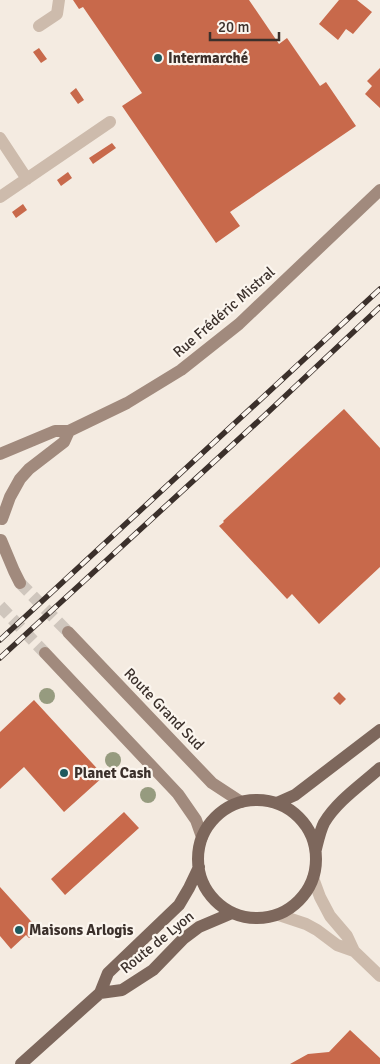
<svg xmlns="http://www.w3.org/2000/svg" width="380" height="1064" font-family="Signika,sans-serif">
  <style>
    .building { fill: #c8694b }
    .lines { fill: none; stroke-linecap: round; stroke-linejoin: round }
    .secondary-tunnel { stroke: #cfc6bd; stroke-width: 12; stroke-dasharray: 12 6; stroke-linecap: butt }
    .lane { stroke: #cdbbac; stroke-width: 12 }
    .street { stroke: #cdbbac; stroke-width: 12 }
    .secondary { stroke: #a18a7d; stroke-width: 12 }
    .primary { stroke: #7d675c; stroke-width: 12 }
    .rail-casing { stroke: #3b302b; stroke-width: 5.5 }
    .rail { stroke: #fbf5ee; stroke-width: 4; stroke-dasharray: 11; stroke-linecap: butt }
    .tree { fill: #969b7f }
    .poi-dot { fill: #1f5a5e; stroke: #fbf5ee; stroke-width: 2 }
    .labels { text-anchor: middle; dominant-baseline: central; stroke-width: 4.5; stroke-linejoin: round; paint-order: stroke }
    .poi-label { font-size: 15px; font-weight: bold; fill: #3b302b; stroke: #fbf5ee; text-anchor: start }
    .street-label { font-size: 15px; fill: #3b302b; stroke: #fbf5ee }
  </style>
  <rect width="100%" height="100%" fill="#f4ebe1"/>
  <path class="building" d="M73,0h176l30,44 8,-6 33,48 6,-4 30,44 -126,86 10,14 -24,17 -94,-137 20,-13 -59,-86 -4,2z
    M339,0h18l15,12 -19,22 -7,-5 -8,11 -19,-16z
    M39,48l8,11 -6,4 -8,-11z
    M380,68v40l-15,-14 7,-8 -5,-5z
    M76,88l8,12 -6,4 -8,-11z
    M112,143l4,5 -23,16 -4,-6z
    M68,172l4,6 -11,8 -4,-6z
    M23,204l4,6 -11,8 -4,-6z
    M344,409l36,39v119l-61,57 -27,-30 -5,5 -68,-73 5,-4 -1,-1z
    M339,692l7,7 -6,6 -7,-7z
    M34,700l70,76 -40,36 -40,-45 -24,22v-57z
    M124,812l15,16 -74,67 -14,-16z
    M0,887l39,43 -10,8 -3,-3 -15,14 -11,-13z
    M350,1030l30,28v6h-90l18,-10 21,-2z"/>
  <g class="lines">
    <path class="secondary-tunnel" d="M20,583l48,49
      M0,606l45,47"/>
    <path class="lane" d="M39,26l18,-12 2,-14
      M0,138l27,41
      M0,197l110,-75"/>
    <path class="street" d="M313,878l7,19 10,19 17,20 7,15 26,25
      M279,915l27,9 11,6 20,15 17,6"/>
    <path class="secondary" d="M0,454l55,-23h14l58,-28 54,-33 58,-46 141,-134
      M2,519l8,-22 10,-18 9,-10 35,-27 5,-11
      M1,540l13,31 6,12
      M68,632l144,151 29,19
      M45,653l133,141 18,26 6,17"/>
    <path class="primary" d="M198 859a59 59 0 1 1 118 0a59 59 0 1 1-118 0Z
      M277,803l18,-8 85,-65
      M316,849c2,-8 4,-18 8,-26 13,-22 37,-38 56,-55
      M100,993l22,-3 31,-20 30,-31 16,-12 33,-14
      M21,1064l79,-71 8,-20 71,-68 10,-17 10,-21"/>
    <defs>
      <path id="rail" d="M0,640l380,-351
        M0,658l264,-242 116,-109"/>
    </defs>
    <use href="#rail" class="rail-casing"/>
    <use href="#rail" class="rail"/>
  </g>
  <g class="tree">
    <circle cx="47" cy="696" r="8"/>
    <circle cx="113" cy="760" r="8"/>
    <circle cx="148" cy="795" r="8"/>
  </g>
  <g class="poi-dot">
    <circle cx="158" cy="58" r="5"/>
    <circle cx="64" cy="773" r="5"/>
    <circle cx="19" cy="930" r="5"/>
  </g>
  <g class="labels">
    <g class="poi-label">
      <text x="168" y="58">Intermarché</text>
      <text x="74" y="773">Planet Cash</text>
      <text x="29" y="930">Maisons Arlogis</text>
    </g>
    <g class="street-label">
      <text transform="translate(224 312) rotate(-41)">Rue Frédéric Mistral</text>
      <text transform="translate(164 709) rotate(46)">Route Grand Sud</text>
      <text transform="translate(157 942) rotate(-39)">Route de Lyon</text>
    </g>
  </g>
  <path d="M210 32v8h69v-8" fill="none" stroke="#3b302b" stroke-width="2.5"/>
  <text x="218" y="32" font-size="15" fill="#3b302b" stroke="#fbf5ee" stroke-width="4" paint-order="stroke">20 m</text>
</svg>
